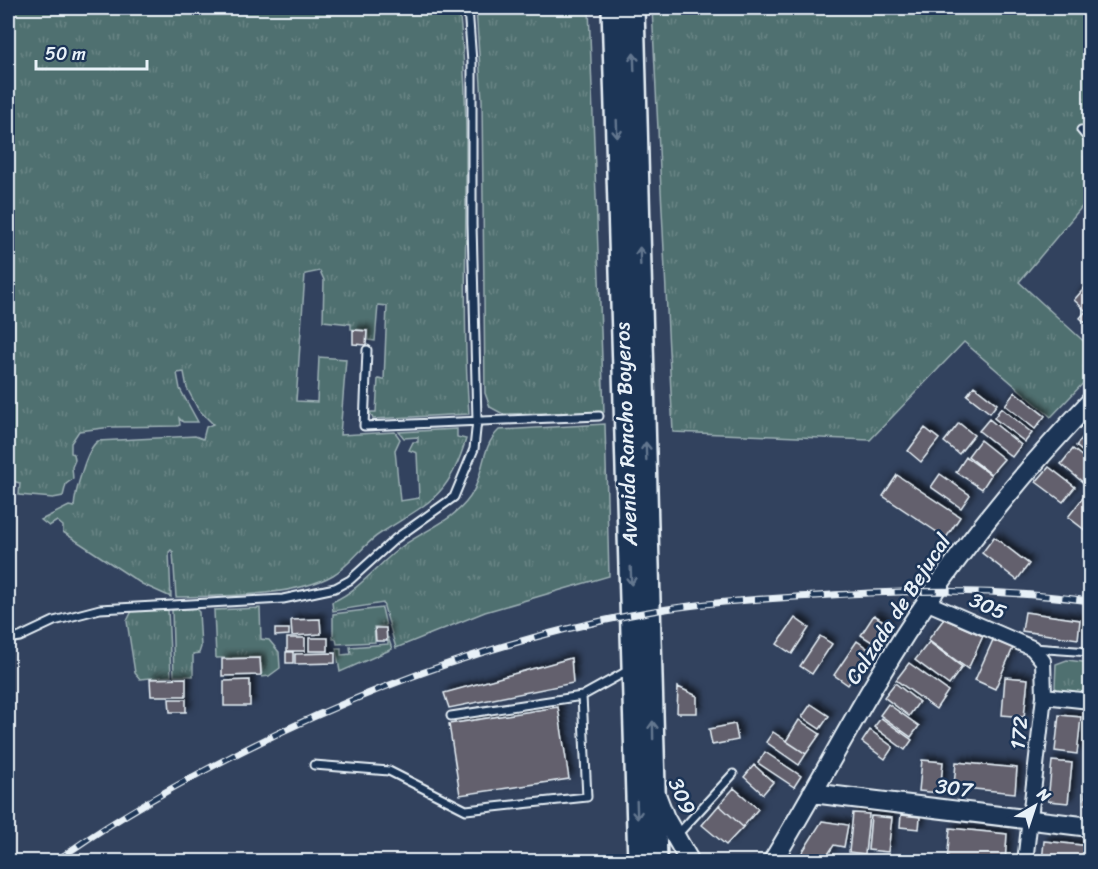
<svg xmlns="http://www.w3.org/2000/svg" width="1098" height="869" font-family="Sriracha,sans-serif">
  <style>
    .grass { fill: url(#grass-tufts); stroke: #9cb0b4; stroke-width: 1.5 }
    .building { fill: #63616d; stroke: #e8f1f8; stroke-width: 1.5; filter: url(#shadow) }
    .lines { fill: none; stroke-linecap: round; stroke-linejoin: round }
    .lane-casing { stroke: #e8f1f8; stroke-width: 11 }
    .street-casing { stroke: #e8f1f8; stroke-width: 18 }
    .secondary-casing { stroke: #e8f1f8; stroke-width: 22 }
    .primary-casing { stroke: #e8f1f8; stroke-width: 26 }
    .lane { stroke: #1d3557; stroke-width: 7 }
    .street { stroke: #1d3557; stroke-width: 14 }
    .secondary { stroke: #1d3557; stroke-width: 18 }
    .primary { stroke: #1d3557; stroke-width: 21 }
    .rail-casing { stroke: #e8f1f8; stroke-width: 7 }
    .rail { stroke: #1d3557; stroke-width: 4.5; stroke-dasharray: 14; stroke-linecap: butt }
    .oneway { stroke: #64778f }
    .labels { text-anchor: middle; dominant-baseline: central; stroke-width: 5; stroke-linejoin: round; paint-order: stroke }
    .street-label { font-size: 21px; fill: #e8f1f8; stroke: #1d3557 }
  </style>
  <defs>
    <pattern id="grass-tufts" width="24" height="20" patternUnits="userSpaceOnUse" patternTransform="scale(1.5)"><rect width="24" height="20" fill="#507070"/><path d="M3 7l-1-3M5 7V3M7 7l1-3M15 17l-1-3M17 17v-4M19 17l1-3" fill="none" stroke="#698585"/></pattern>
    <filter id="shadow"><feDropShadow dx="4.5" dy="-4.5" stdDeviation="3" flood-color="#0009"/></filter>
  </defs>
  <rect width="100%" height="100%" fill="#32425e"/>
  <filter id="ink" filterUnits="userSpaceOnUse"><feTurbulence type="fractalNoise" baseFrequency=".0167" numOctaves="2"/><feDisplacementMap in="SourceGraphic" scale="12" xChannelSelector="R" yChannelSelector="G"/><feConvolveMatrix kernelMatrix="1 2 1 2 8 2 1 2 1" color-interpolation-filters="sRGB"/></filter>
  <g filter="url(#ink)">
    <path class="grass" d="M8,8h451c15,133 0,271 10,406l-96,5 -3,-7h6l2,-33 6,1 3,-74 -9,-1 -3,36 -7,-1v-10l-17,-1v-5l-28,-3 1,-41 -4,-9 -15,3 -9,127 21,1 2,-45 27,2 -6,76 55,-3 5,7 -5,11 5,51 19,-3 -2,-45 -8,-3 4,-8h5v-5l-14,1 -5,-6 58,-3v8l9,2c-17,58 -37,63 -85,94 -18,11 -29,31 -48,42 -38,22 -113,21 -157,22l-3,-45 -2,-2 -2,2 2,45 -29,-13 -79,-52v-6l-6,-5 -8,5 -8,-6 28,-14 5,1c1,-13 12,-59 24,-66l97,-5 8,3 3,-12 7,-3 -15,-15 -11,-21 -3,-16 -7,1 3,16 18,33h-15l-4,-4 1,7 -3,1 -65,1 -33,4 -8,12v10l3,1 1,6 -3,7 1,12 -7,5 -3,12 -10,2 -34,-3 1,-12 -12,-3z
      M476,8h113l15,404 -101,2 -13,-7 -5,-14 -3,-293z
      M652,8h438v189l-71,85 71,65v29l-39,41 -87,-75 -94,98 -197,-8z
      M605,424l4,152 -124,36 -89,36 -13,-45 -50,8 -1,-9c30,-13 46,-39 72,-57 23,-16 50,-25 66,-48 15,-22 10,-49 29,-67z
      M195,608l4,4 2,35 -2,6 -6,1v22h-19l-2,-66z
      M260,608l1,31 8,1 10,12 1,16 -11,8 -7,1 -1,-20 -45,1 -2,-48z
      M382,608l4,18 -12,1 1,15 -38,2 -1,-5h-3v-25z
      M168,610l3,66 -31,3 -5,-6 -8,-52 5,-10z
      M388,637l4,12 -52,23 -4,-24h5v7l10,-1 -1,-7 38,-3z
      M1067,660l23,3v32l-31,-3 -4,-5 1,-23z"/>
    <path class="building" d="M1088,284l2,2v36l-2,3 -8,-7 6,-7 -12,-11z
      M353,330l14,1 -1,14 -13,-1z
      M974,386l23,18 -7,9 -23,-18z
      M1015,392l30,24 -10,13 -30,-24z
      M1001,408l31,25 -7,9 -31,-24z
      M989,419l32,26 -9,12 -33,-26z
      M959,423l15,12 -15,19 -15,-12z
      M925,428l14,11 -18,23 -13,-11z
      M1090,428v30l-14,-12z
      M980,440l24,19 -13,15 -23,-18z
      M1073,449l17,14v13l-5,8 -24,-20z
      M966,457l25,18 -9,14 -26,-17z
      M1049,467l26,20 -12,15 -27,-20z
      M940,474l30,21 -9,13 -30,-21z
      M897,475l63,42 -14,21 -63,-42z
      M1086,494l4,4v36l-22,-17z
      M994,537l35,27 -12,16 -35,-27z
      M1025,612l55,8 -2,19 -56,-8z
      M874,615l14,9 -13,20 -14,-9z
      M795,618l14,10 -17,26 -15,-10z
      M320,619l1,15 -29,2 -1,-16z
      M944,619l39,17 -15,33 -40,-29z
      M375,628h11l1,13h-11z
      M275,629h14v6l-14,1z
      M820,636l12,8 -20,30 -12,-8z
      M287,638h18v13h-18z
      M309,638h19v13h-19z
      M993,640l20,8 -18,41 -20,-9z
      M857,641l14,10 -23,34 -14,-10z
      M929,642l33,25 -13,18 -34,-25z
      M286,652h7v11h-7z
      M335,653v10l-40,1v-10z
      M260,658l1,17 -39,1v-17z
      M571,658l2,25 -124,25 -5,-15z
      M909,663l39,28 -12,18 -40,-29z
      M1005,677l23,2 -4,38 -22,-2z
      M186,678v18h-35l-1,-17z
      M250,680v26h-26v-25z
      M895,683l24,19 -10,14 -25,-19z
      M678,687l19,9v17h-20z
      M169,699h17v13h-16z
      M811,704l18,12 -9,13 -18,-12z
      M888,704l31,22 -8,11 -31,-22z
      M558,707l11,72 -109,16 -11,-71z
      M1059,715l22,2 -4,37 -22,-3z
      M881,718l31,22 -7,10 -31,-23z
      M799,720l21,14 -14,20 -20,-13z
      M735,724l3,16 -26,5 -3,-16z
      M870,730l23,17 -8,12 -23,-17z
      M773,732l33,22 -7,11 -33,-23z
      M765,752l36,24 -7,11 -36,-24z
      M922,760l21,2 -3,31 -21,-2z
      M1052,761l20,2 -4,40 -20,-2z
      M956,762l61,6 -2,25 -61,-6z
      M754,765l19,17 -10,12 -19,-17z
      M1088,770h2v34h-6z
      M734,788l24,21 -15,18 -24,-22z
      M719,805l24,22 -17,18 -24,-20z
      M853,813l16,1 -4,40 -16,-2z
      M901,815l19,2 -1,12 -19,-2z
      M871,816l21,2 -4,34 -20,-2z
      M822,821l26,4 -4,22 -10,-2 -11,17h-27z
      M950,828l57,6 -2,28h-58z
      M1044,841l46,5v16h-48z"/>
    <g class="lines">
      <defs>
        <path id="lane" d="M1081,130l9,11
          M367,350l-3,76 235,-10
          M8,639l12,-2 34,-16 46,-12 183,-10 52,-11 15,-8 45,-41 59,-42 20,-48 3,-29 -5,-196v-162l-4,-54
          M1033,648l57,4
          M451,716l131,-20 47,-26
          M314,765l75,6 77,39 121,-13 -5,-101
          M677,835l56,-61"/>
        <path id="street" d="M928,603l104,45 11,13 1,35 -19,166
          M1044,696l46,5"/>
        <path id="secondary" d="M812,793l278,34
          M657,797l8,21 25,44
          M772,862c37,-60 69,-122 105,-182 60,-102 132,-193 213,-278"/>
        <path id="primary" d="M613,8l26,854
          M633,8l23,854"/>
      </defs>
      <use href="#lane" class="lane-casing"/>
      <use href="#street" class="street-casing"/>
      <use href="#secondary" class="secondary-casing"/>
      <use href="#primary" class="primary-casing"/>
      <use href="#lane" class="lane"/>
      <use href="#street" class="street"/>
      <use href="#secondary" class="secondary"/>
      <use href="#primary" class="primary"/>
      <defs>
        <path id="rail" d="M55,862c50,-37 105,-68 160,-97 131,-69 270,-122 416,-150 62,-12 124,-16 186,-19 95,-6 179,-8 273,5"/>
      </defs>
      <use href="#rail" class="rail-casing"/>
      <use href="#rail" class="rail"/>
    </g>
    <defs><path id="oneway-shaft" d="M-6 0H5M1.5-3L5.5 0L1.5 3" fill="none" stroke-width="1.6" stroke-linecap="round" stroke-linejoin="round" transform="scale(1.5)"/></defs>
    <g class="oneway">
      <use href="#oneway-shaft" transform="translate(634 62) rotate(-92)"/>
      <use href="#oneway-shaft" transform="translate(617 129) rotate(88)"/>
      <use href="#oneway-shaft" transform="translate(640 256) rotate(-92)"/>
      <use href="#oneway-shaft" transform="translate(646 451) rotate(-92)"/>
      <use href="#oneway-shaft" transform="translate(631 576) rotate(88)"/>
      <use href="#oneway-shaft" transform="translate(653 730) rotate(-91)"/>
      <use href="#oneway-shaft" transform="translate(637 810) rotate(88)"/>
    </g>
  </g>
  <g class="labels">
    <g class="street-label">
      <text transform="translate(626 434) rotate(-92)">Avenida Rancho Boyeros</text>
      <text transform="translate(988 606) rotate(24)">305</text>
      <text transform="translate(898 609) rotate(-57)">Calzada de Bejucal</text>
      <text transform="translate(1019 733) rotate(-84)">172</text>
      <text transform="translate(954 788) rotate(7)">307</text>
      <text transform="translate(682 796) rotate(66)">309</text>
    </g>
  </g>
  <rect width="1098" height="869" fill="none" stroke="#1d3557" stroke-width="30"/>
  <rect x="15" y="15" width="1068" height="839" fill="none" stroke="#e8f1f8" stroke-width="2" filter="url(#ink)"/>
  <g transform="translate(1035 806) rotate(39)" stroke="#1d3557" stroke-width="4.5" paint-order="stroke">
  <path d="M0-4.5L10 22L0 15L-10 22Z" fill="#e8f1f8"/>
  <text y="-9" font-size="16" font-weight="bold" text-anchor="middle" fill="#e8f1f8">N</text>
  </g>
  <path d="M36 60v9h111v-9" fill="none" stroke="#e8f1f8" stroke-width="3"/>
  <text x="45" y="60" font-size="18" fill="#e8f1f8" stroke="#1d3557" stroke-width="4.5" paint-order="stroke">50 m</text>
</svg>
